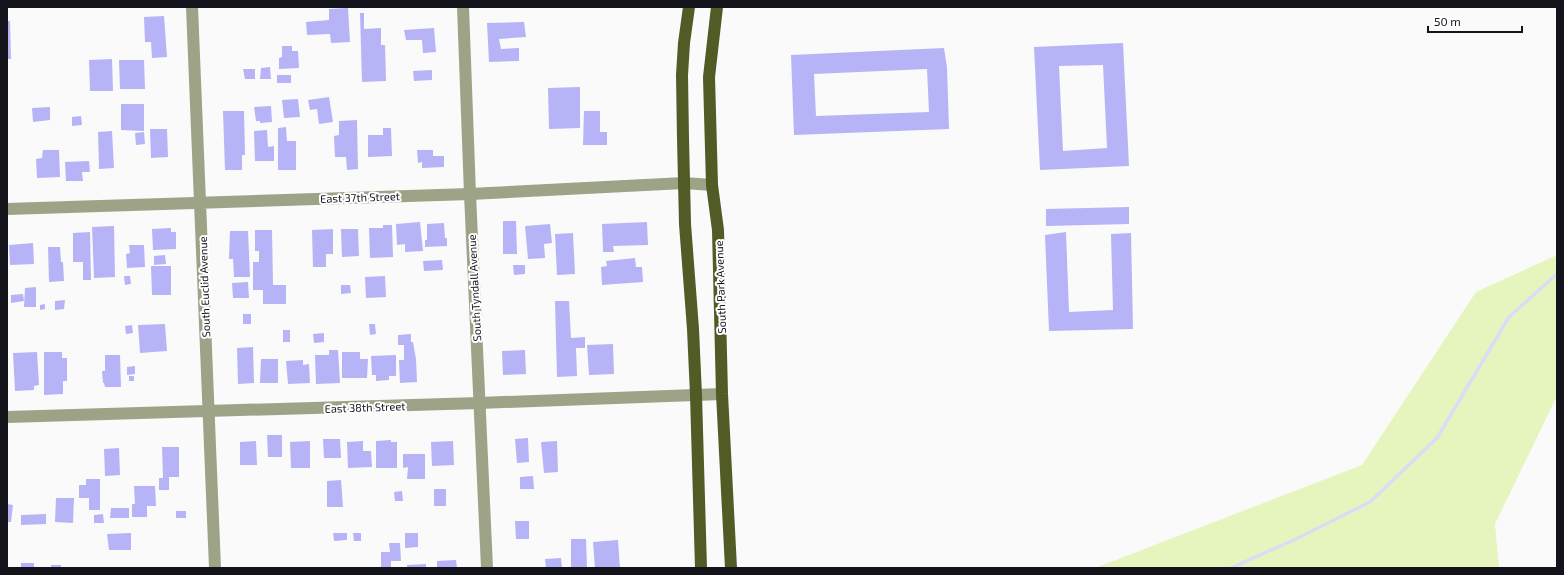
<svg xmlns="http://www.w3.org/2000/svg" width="1564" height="575" font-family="'Exo 2',sans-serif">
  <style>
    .green { fill: #e6f4be }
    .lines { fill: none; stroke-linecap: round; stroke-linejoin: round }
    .stream { stroke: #dcdcf7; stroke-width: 3.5 }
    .building { fill: #b6b4f6; fill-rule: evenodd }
    .minor { stroke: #9ca386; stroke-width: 12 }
    .major { stroke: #505b25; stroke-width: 12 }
    .labels { text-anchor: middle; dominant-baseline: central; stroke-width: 4; stroke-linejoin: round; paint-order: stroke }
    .street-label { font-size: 11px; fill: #13131c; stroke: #fff }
  </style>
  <rect width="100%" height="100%" fill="#fafafa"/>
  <path class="green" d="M1557,255v141l-62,128 4,44h-404l267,-103 114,-173z"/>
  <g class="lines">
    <path class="stream" d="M1231,568l65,-29 74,-37 67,-64 72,-121 48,-43"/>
  </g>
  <path class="building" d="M348,8l2,34 -19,1 -1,-9 -23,1 -1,-13 23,-2v-11z
    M360,13h4v16l17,-1v17h4l1,36 -24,1z
    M164,16l3,41 -15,1 -1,-16h-6l-1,-25z
    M7,21h3l1,38h-4z
    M524,22l2,15 -27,2 2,10 18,-1v13l-30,1 -2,-39z
    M434,28l2,24 -13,1 -1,-13h-16l-2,-10z
    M1123,43l6,123 -89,4 -6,-123zM1103,65l4,83 -44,3 -4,-85z
    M282,46h10v5h6l1,17 -20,1v-11l3,-1z
    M944,48l3,20 2,61 -155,6 -3,-80zM927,69l2,43 -113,4 -2,-42z
    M112,59l1,32h-23l-1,-31z
    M119,60h25l1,29h-25z
    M270,67l1,12h-11l1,-11z
    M243,69h12v10h-10z
    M432,70v10l-18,1 -1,-10z
    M277,75h14v8h-14z
    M580,87v41l-31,1 -1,-41z
    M329,97l4,25 -14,2 -2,-15 -7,1 -2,-10z
    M298,99l2,18 -16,1 -2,-18z
    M121,104h23v27l-23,-1z
    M271,106l1,16 -12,1v-2h-4l-2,-14z
    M50,107v13l-17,2 -1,-14z
    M223,111h21l1,44h-3v15h-17z
    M584,111h16v21h7v13h-24z
    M81,116l1,9 -10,1v-9z
    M357,120l1,49 -11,1 -1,-13h-11l-1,-21 5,-1v-14z
    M286,127l1,14h9v29h-18v-42z
    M383,128h8l1,28 -24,1v-22h15z
    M150,129h17l1,28 -17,1z
    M267,130l1,17 6,-1v15h-19l-1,-30z
    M112,131l2,37 -15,1 -1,-37z
    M144,132l1,12 -9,1 -1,-12z
    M43,150h16l1,27 -23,1 -1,-19 6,-1z
    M417,150h16v6h11v11l-22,1v-6l-4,1z
    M89,161l1,11h-8l1,9h-17l-1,-19z
    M1129,207v17l-83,2v-17z
    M503,221h13l1,33h-14z
    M420,222l3,29 -18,1v-8l-8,1 -1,-21z
    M647,222l1,23 -35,1 1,6h-11l-1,-28z
    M444,223l1,15h2v8l-22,1v-7h2v-16z
    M550,224l2,19 -8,1 1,14 -17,1 -3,-33z
    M383,225h9l1,32 -23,1 -1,-30h14z
    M114,226l1,51 -21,1 -2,-51z
    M171,228v4h5v17l-23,1 -1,-21z
    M333,229v25h-7v13h-13l-1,-37z
    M341,229h17l1,27 -17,1z
    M255,230h17l1,55h13v19h-23v-14h-10v-28h6v-11h-4z
    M230,231h18l2,46h-16l-1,-18h-4z
    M90,232l1,48h-8v-18h-10v-29z
    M1066,232l3,80 44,-2 -2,-76 20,-1 2,96 -84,2 -4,-96z
    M573,233l2,41 -18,1 -2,-41z
    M33,243l1,21 -24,1 -1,-20z
    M129,245h15l1,22 -18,1 -1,-14 4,-1z
    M48,247h12l1,15h2l1,19 -15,1z
    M165,255l1,9 -12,1v-9z
    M635,258l1,9h6l1,15 -41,3 -1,-18 6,-1 -1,-5z
    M442,260l1,10 -19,1 -1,-10z
    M513,265h12v9l-11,1z
    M151,266h20v29h-19z
    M124,276h6l1,8 -6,1z
    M385,276l1,21 -20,1 -1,-21z
    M248,282l1,16h-16l-1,-15z
    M341,285h9l1,8 -10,1z
    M36,287v20h-12l1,-19z
    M23,294l1,7 -13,2v-8z
    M65,300l-1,9 -9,1v-9z
    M555,301h14l2,37 14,-1v11h-9l1,28 -20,1z
    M45,304v5l-5,1v-5z
    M243,314h8v10h-8z
    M165,324l2,27 -27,2 -2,-28z
    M369,324h6l1,10 -6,1z
    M132,325l1,8 -7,1 -1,-8z
    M283,330h7v12h-7z
    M324,333v9l-10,1 -1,-9z
    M411,334v8h2l3,17 1,23 -17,1 -1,-23h5v-15h-6v-10z
    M613,344l1,30 -25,1 -2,-30z
    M253,347l1,36 -16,1 -1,-36z
    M329,350h9l2,33 -24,1 -1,-29h14z
    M525,350l1,24 -23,1 -1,-24z
    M37,352l2,33 -5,1v4l-19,1 -2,-38z
    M44,352h18v6h5v23h-4v13l-19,1z
    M342,352h18v7h8l-1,19h-25z
    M105,355h15l1,32h-16l-1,-4h-1l-1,-12h3z
    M396,355v21h-7v4l-13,1v-6h-4l-1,-19z
    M261,359h17v24h-18z
    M303,360v5l6,-1 1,19 -22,1 -2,-23z
    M135,366v8l-8,1v-8z
    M129,376h5v5h-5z
    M267,435h15v22h-14z
    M528,438l1,24 -12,1 -2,-24z
    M323,439h17l1,19h-17z
    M391,440v2h6v26h-21v-27z
    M256,441l1,24h-17v-23z
    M310,441v27h-19l-1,-26z
    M363,441v10h8l1,16 -24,1 -1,-26z
    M453,441l1,24 -22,1 -1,-24z
    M557,441l1,31 -14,1 -3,-31z
    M162,447h17v30h-10v13h-10v-12h4z
    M119,448l1,27 -15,1 -1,-27z
    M403,454h22v25h-18l1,-12 -5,1z
    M533,476l1,13h-14v-12z
    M86,479h14v31h-11v-12h-10v-13h7z
    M341,480l2,27h-16v-26z
    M134,486h21l1,20h-9v11h-15v-13h3z
    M434,489h12v17h-12z
    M402,491l1,10h-8l-1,-9z
    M56,498h18l-1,25 -18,-1z
    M7,504l6,1 -2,17h-4z
    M111,508h18v10h-19z
    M176,511h10v7h-10z
    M46,514v10l-25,1v-10z
    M103,514l1,9h-10v-8z
    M515,521h14v18h-13z
    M131,533v17h-22l-2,-16z
    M333,533h14v7l-13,1z
    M353,533h8v8h-7z
    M405,533h13v14l-13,1z
    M571,539h15l1,29h-16z
    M618,540l2,28h-25l-2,-26z
    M389,543h11l1,18h-10v7h-10v-16h9z
    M561,558l1,10h-16l-1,-9z
    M456,560l1,8h-20v-7z
    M21,563h13v5h-13z
    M426,564v4h-19v-3z
    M51,565h10v3h-10z"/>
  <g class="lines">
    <path class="minor" d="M192,7l23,561
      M463,7l7,187 17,374
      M7,209l463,-15 214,-11 28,2
      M7,417l472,-14 243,-9"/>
    <path class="major" d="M689,7l-5,36 -2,32 1,63 2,86 8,105 3,66 5,173
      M717,7l-8,70 3,108 6,45 4,164 9,174"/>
  </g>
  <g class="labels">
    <g class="street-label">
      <text transform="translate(360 197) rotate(-2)">East 37th Street</text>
      <text transform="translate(204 287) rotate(-92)">South Euclid Avenue</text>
      <text transform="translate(720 287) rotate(-92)">South Park Avenue</text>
      <text transform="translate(474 288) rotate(-93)">South Tyndall Avenue</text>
      <text transform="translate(365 407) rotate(-2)">East 38th Street</text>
    </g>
  </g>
  <rect width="1564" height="575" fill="none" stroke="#13131c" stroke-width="16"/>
  <path d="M1428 26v6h94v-6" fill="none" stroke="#13131c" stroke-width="2"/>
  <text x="1434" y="26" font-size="12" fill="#13131c" stroke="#ffffff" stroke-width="3" paint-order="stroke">50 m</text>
</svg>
